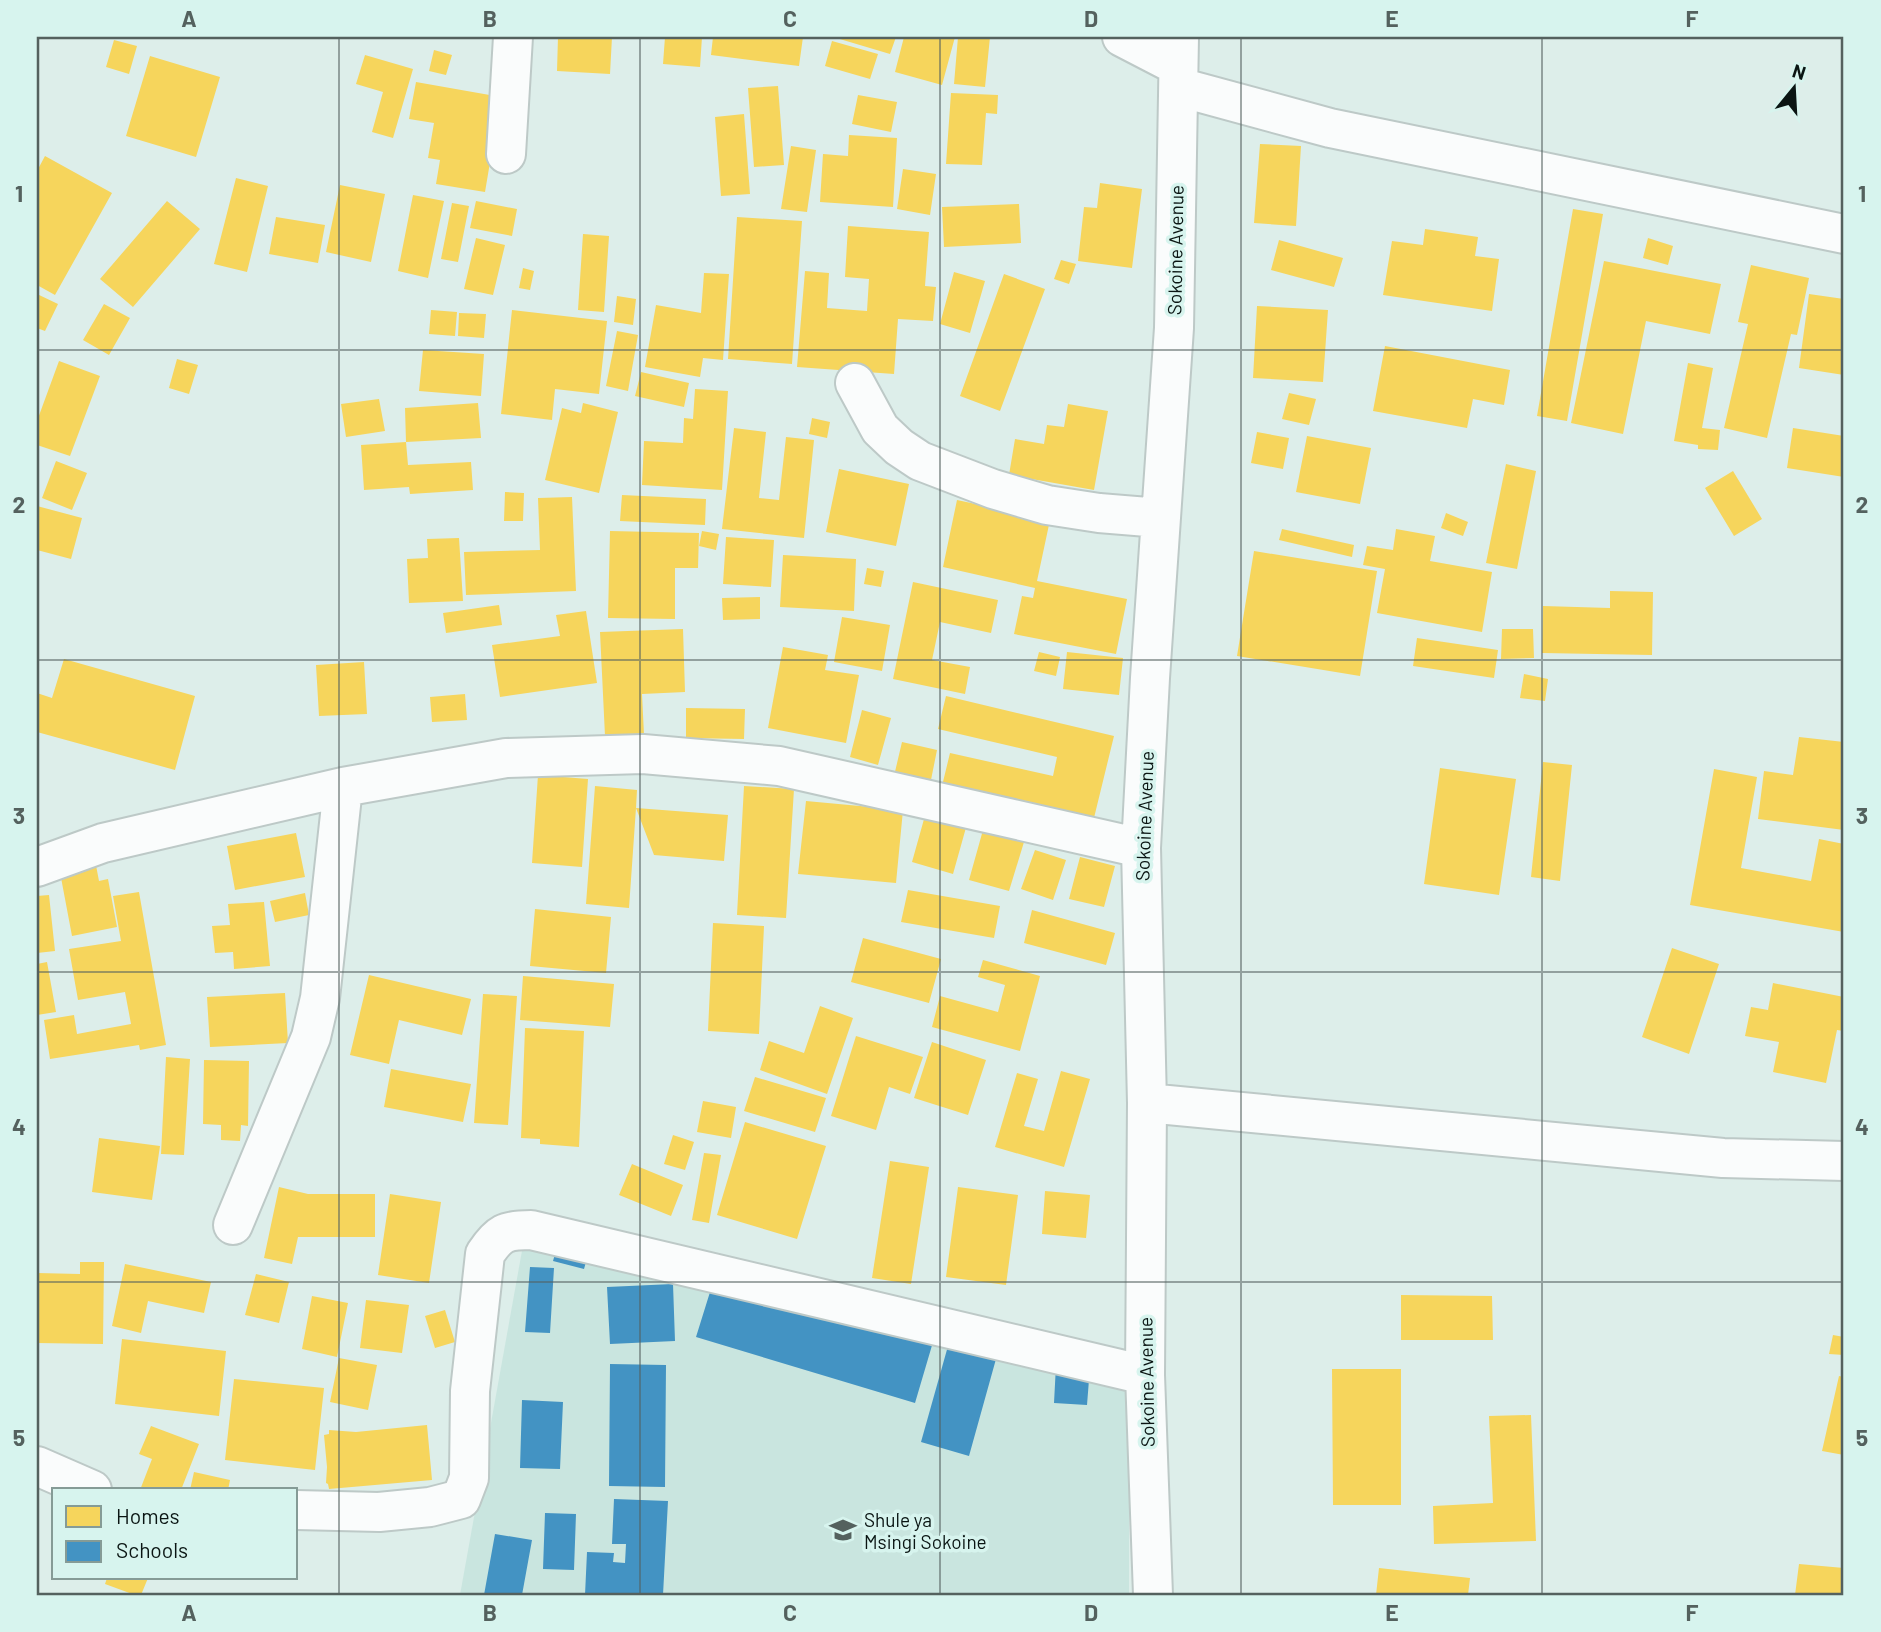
<svg xmlns="http://www.w3.org/2000/svg" width="1881" height="1632" font-family="Barlow,sans-serif">
  <style>
    .built { fill: #c9e5df }
    .homes { fill: #f6d55c }
    .schools { fill: #4393c3 }
    .lines { fill: none; stroke-linecap: round; stroke-linejoin: round }
    .minor-casing { stroke: #bdc9c7; stroke-width: 42 }
    .minor { stroke: #fafcfc; stroke-width: 38 }
    .grid { fill: none; stroke: #54615e; stroke-width: 2; stroke-opacity: 0.55 }
    .labels { text-anchor: middle; dominant-baseline: central; stroke-width: 7; stroke-linejoin: round; paint-order: stroke }
    .street-label { font-size: 19px; fill: #0a1513; stroke: #d7f4ee }
    .poi-label { font-size: 19px; fill: #0a1513; stroke: #d7f4ee; text-anchor: start }
    .neatline { fill: none; stroke: #54615e; stroke-width: 2.5 }
    .grid-label { font-size: 23px; text-anchor: middle; font-weight: bold; fill: #54615e }
  </style>
  <rect width="100%" height="100%" fill="#ddeeea"/>
  <path class="built" d="M527,1223l602,135v237h-669z"/>
  <path class="homes" d="M558,37h54l-2,37 -53,-3z
    M665,37h37l-2,30 -37,-3z
    M713,37h90l-4,29 -88,-11z
    M833,37h63l-6,17z
    M904,37h51l-13,48 -47,-13z
    M958,37h32l-5,50 -31,-3z
    M114,40l23,6 -8,28 -23,-7z
    M832,41l46,13 -8,25 -45,-13z
    M434,50l18,5 -6,20 -17,-4z
    M365,55l48,14 -20,69 -21,-6 11,-40 -27,-8z
    M150,56l70,21 -24,80 -70,-21z
    M416,82l85,15 -16,95 -49,-8 4,-24 -12,-2 6,-35 -25,-4z
    M778,86l6,79 -30,2 -6,-79z
    M951,93l47,2 -1,19 -11,-1 -4,52 -36,-1z
    M858,95l39,7 -6,30 -39,-8z
    M744,114l6,80 -29,2 -6,-79z
    M849,135l48,3 -4,69 -73,-5 3,-48 25,2z
    M1260,144l41,2 -5,80 -42,-3z
    M791,146l25,4 -9,62 -26,-3z
    M45,156l67,37 -57,102 -18,-10v-114z
    M903,169l33,5 -6,41 -33,-6z
    M236,178l32,8 -21,86 -33,-8z
    M1100,183l42,6 -10,79 -54,-7 6,-54 13,1z
    M340,185l45,9 -14,68 -45,-10z
    M413,195l31,6 -16,77 -30,-7z
    M167,201l33,28 -67,78 -33,-28z
    M476,201l41,8 -5,27 -42,-8z
    M452,203l17,3 -11,56 -17,-3z
    M1019,204l2,39 -77,4 -2,-40z
    M1573,209l30,5 -36,207 -30,-5z
    M276,217l49,8 -7,38 -49,-9z
    M737,217l65,4 -10,143 -64,-5z
    M848,226l81,6 -4,54 11,1 -3,34 -35,-2 -4,55 -97,-7 8,-96 24,2 -2,35 40,3 2,-32 -24,-2z
    M1425,229l53,8 -3,19 24,3 -7,52 -109,-16 9,-54 31,4z
    M583,234l26,2 -5,76 -26,-2z
    M476,238l29,7 -12,50 -29,-6z
    M1648,238l25,8 -5,19 -25,-7z
    M1279,240l64,18 -9,29 -63,-17z
    M1061,260l15,4 -7,20 -15,-5z
    M1604,261l117,23 -11,50 -64,-13 -23,113 -52,-11z
    M1751,265l58,13 -12,57 -6,-1 -24,104 -43,-10 24,-104 -10,-2z
    M523,268l11,3 -4,19 -11,-2z
    M954,272l31,9 -15,52 -30,-9z
    M704,273l25,1 -6,86 -20,-2 -3,19 -55,-10 11,-62 45,8z
    M1004,274l41,15 -45,122 -40,-15z
    M37,294l21,10 -13,27 -8,-3z
    M1809,294l35,5v76l-45,-7z
    M617,296l19,3 -3,26 -19,-3z
    M104,304l26,14 -21,37 -26,-15z
    M1257,306l71,4 -5,72 -70,-4z
    M431,310l26,2 -2,24 -26,-2z
    M512,310l95,11 -8,73 -44,-5 -3,31 -51,-6z
    M459,313l27,1 -2,24 -26,-2z
    M617,331l21,4 -10,56 -22,-5z
    M1385,346l125,24 -6,35 -31,-6 -6,29 -94,-17z
    M423,350l61,4 -3,42 -62,-5z
    M177,359l21,6 -9,29 -20,-6z
    M59,361l41,15 -30,80 -33,-11v-24z
    M1688,363l25,5 -11,60 18,2 -2,20 -20,-1v-4l-24,-4z
    M641,372l48,11 -5,24 -49,-11z
    M695,389l33,2 -6,99 -80,-5 2,-44 39,2 1,-25 9,1z
    M1289,393l27,6 -7,26 -27,-6z
    M379,399l6,32 -39,6 -5,-33z
    M478,403l3,35 -75,4 -1,-34z
    M583,403l35,9 -19,81 -54,-13 17,-72 19,5z
    M1068,404l40,7 -14,79 -85,-15 6,-36 29,5 3,-19 17,2z
    M812,418l18,4 -3,16 -18,-4z
    M734,428l32,4 -7,66 20,2 7,-63 28,3 -10,98 -82,-9z
    M1793,428l51,8v41l-57,-9z
    M1257,432l32,6 -6,31 -32,-6z
    M1307,436l64,12 -11,56 -64,-12z
    M406,442l2,23 63,-3 2,28 -63,4 -1,-7 -45,3 -3,-45z
    M56,461l31,12 -15,37 -30,-12z
    M1506,464l30,7 -19,98 -31,-6z
    M839,469l70,15 -13,62 -70,-14z
    M1733,471l29,48 -28,17 -29,-48z
    M505,492l19,1 -1,28h-19z
    M622,495l84,4 -1,26 -85,-4z
    M572,497l4,94 -110,4 -2,-43 76,-2 -2,-52z
    M957,500l93,20 -13,61 90,18 -11,55 -102,-20 8,-38 11,2 2,-10 -92,-21z
    M37,506l45,12 -11,41 -34,-9z
    M1446,513l22,9 -5,14 -22,-8z
    M1282,529l72,16 -2,12 -73,-17z
    M1396,529l39,7 -5,25 62,11 -10,60 -105,-19 8,-44 -22,-4 4,-19 26,4z
    M610,531l89,2 -1,35h-23v51l-67,-1z
    M702,531l17,3 -3,16 -17,-4z
    M726,537l48,3 -3,47 -48,-3z
    M459,538l4,63 -54,2 -2,-44 21,-1 -1,-19z
    M1254,551l123,20 -17,105 -123,-20z
    M783,555l73,4 -2,52 -74,-4z
    M867,568l17,3 -3,16 -17,-3z
    M913,582l85,18 -7,33 -51,-11 -8,38 38,7 -5,27 -72,-15z
    M1610,591l43,1 -1,63 -110,-2 1,-47 67,2z
    M760,597v22l-37,1 -1,-22z
    M499,605l3,20 -56,8 -3,-20z
    M586,611l11,72 -97,14 -8,-52 68,-9 -4,-21z
    M842,617l48,8 -8,46 -48,-9z
    M683,629l2,63 -43,2 2,41 -39,1 -5,-104z
    M1502,629h31l1,29 -33,1z
    M1417,638l81,12 -4,28 -81,-12z
    M783,647l45,8 -3,15 34,5 -13,68 -78,-15z
    M1039,652l21,5 -4,19 -22,-5z
    M1067,652l56,6 -4,37 -56,-6z
    M64,659l131,37 -20,74 -138,-38v-39l15,5z
    M364,662l3,52 -48,2 -3,-51z
    M1524,674l24,5 -3,22 -25,-3z
    M465,694l2,26 -35,2 -2,-25z
    M946,696l168,40 -21,86 -151,-36 8,-33 103,23 4,-19 -119,-28z
    M686,708l59,1 -1,30 -58,-1z
    M862,710l29,8 -13,47 -28,-8z
    M1799,737l45,5v88l-86,-11 6,-48 29,4z
    M902,742l35,8 -7,35 -36,-9z
    M1543,762l29,3 -12,116 -29,-4z
    M1440,768l76,11 -17,116 -75,-11z
    M1714,769l43,8 -16,91 70,13 8,-42 25,5v88l-154,-27z
    M538,775l50,4 -6,88 -50,-4z
    M595,786l42,4 -1,18 92,7 -4,46 -70,-6 -18,-47 -7,100 -43,-4z
    M744,786l50,3 -8,129 -49,-3z
    M806,801l97,9 -7,73 -98,-9z
    M926,812l41,12 -14,50 -41,-12z
    M983,830l41,12 -15,49 -40,-11z
    M296,833l9,44 -70,13 -8,-44z
    M1035,850l31,10 -13,40 -32,-11z
    M1080,857l35,9 -11,41 -35,-8z
    M95,860l4,21 9,-2 9,48 -45,9 -13,-69z
    M908,890l92,16 -6,32 -93,-16z
    M139,892l27,153 -26,5 -1,-5 -89,14 -6,-39 30,-5 3,19 54,-10 -6,-32 -47,8 -9,-51 52,-8 -8,-45z
    M305,893l4,22 -34,7 -5,-21z
    M49,895l6,56 -18,2v-57z
    M264,902l6,64 -36,3 -1,-17 -18,1 -3,-27 18,-1 -2,-21z
    M535,909l76,8 -5,56 -76,-7z
    M1032,910l83,23 -9,32 -82,-22z
    M713,923l51,3 -5,108 -51,-3z
    M863,938l78,21 -12,44 -78,-21z
    M1672,948l47,16 -30,90 -47,-17z
    M983,960l57,16 -20,75 -88,-24 8,-31 58,16 7,-27 -27,-8z
    M47,962l9,50 -19,3v-51z
    M369,975l102,24 -9,36 -63,-15 -10,44 -39,-9z
    M523,976l91,8 -4,43 -90,-7z
    M1773,983l71,14v34l-7,-1 -11,53 -53,-11 6,-30 -34,-6 6,-29 17,3z
    M285,993l3,50 -78,4 -3,-50z
    M483,994l34,2 -9,129 -34,-2z
    M820,1006l33,12 -26,76 -67,-24 9,-29 35,12z
    M525,1028l59,3 -5,116 -39,-3v-5l-19,-1z
    M856,1036l67,21 -13,37 -21,-7 -13,43 -45,-14z
    M932,1042l54,18 -18,55 -54,-17z
    M166,1057l24,2 -6,96 -23,-1z
    M204,1060l45,1 -1,65 -7,-1 -1,16 -19,-1v-15l-18,-1z
    M391,1069l80,15 -8,38 -79,-15z
    M1061,1071l29,8 -26,88 -69,-20 22,-74 21,6 -14,47 20,5z
    M755,1077l71,21 -11,34 -71,-21z
    M703,1101l33,6 -5,31 -34,-6z
    M745,1122l81,24 -29,93 -80,-24z
    M673,1135l21,7 -9,28 -21,-6z
    M99,1138l61,8 -8,54 -60,-8z
    M704,1153l17,2 -12,68 -17,-3z
    M890,1161l39,6 -18,117 -39,-6z
    M632,1164l51,21 -12,31 -52,-21z
    M279,1187l29,7h67v43h-77l-6,27 -28,-6z
    M958,1187l60,8 -12,90 -60,-8z
    M1045,1191l45,4 -4,43 -44,-4z
    M390,1194l51,8 -12,81 -51,-8z
    M80,1262h24l-1,82 -66,-1v-70l43,1z
    M125,1264l86,18 -7,31 -56,-12 -7,32 -29,-7z
    M256,1274l33,8 -10,41 -34,-8z
    M1401,1295l91,1 1,44h-92z
    M312,1296l36,7 -11,54 -35,-8z
    M366,1300l43,5 -7,48 -42,-5z
    M445,1310l10,32 -20,6 -10,-32z
    M1833,1335l11,2v18l-15,-1z
    M122,1339l104,12 -7,65 -104,-12z
    M339,1358l38,7 -9,45 -38,-8z
    M1332,1369h69v136h-68z
    M1839,1376l5,1v78l-22,-4z
    M234,1379l90,9 -9,82 -90,-10z
    M1531,1415l5,126 -102,3 -1,-38 60,-3 -4,-87z
    M427,1425l5,55 -103,9 -1,-5 -2,-1 1,-16 -3,-32 5,-1v-4l27,2z
    M151,1426l48,18 -18,46h-41l12,-31 -13,-5z
    M194,1472l36,8 -2,10h-38z
    M1799,1564l45,4v27h-49z
    M1379,1568l91,10 -2,17h-92z
    M107,1578h41l-7,17h-6l-30,-11z"/>
  <path class="schools" d="M557,1247l31,8 -4,14 -31,-8z
    M530,1267l24,1 -4,65 -25,-1z
    M715,1276l218,66 -18,61 -219,-66z
    M673,1284l2,57 -65,3 -3,-57z
    M948,1346l48,13 -27,97 -48,-14z
    M610,1364l56,1 -1,122 -56,-1z
    M1056,1365l34,2 -3,38 -33,-2z
    M522,1400l41,2 -3,67 -40,-1z
    M614,1499l54,2 -5,94h-78l2,-43 27,1 -1,9 12,1 1,-19h-14z
    M545,1513l31,1 -2,56 -31,-1z
    M495,1534l37,6 -10,55h-38z"/>
  <g class="lines">
    <defs>
      <path id="minor" d="M1122,37l56,29
        M1179,87l151,41 514,106
        M506,154l7,-117
        M855,383l25,46 19,18 21,14 73,28 54,16 52,8 61,5
        M37,867l66,-24 240,-56 163,-29 137,-4 136,12 362,82
        M1147,1103l576,55 121,3
        M233,1225l78,-188 9,-39 23,-211
        M37,1466l55,24
        M296,1510l83,2 51,-5 31,-8 8,-21 1,-87 15,-137c14,-21 20,-24 46,-24l614,145
        M1153,1595l-8,-220 2,-272 -6,-255 9,-170 24,-350 5,-291"/>
    </defs>
    <use href="#minor" class="minor-casing"/>
    <use href="#minor" class="minor"/>
  </g>
  <path class="grid" d="M339,37v1558M640,37v1558M940,37v1558M1241,37v1558M1542,37v1558M37,350h1807M37,660h1807M37,972h1807M37,1282h1807"/>
  <defs>
    <symbol id="school-bare" viewBox="-9 -9 18 18"><path d="M0-5L7-2L0 1L-7-2ZM-4 1L0 2.5L4 1V4Q0 6-4 4Z" fill="#54615e" stroke="#d7f4ee" stroke-width="2.5" paint-order="stroke"/></symbol>
  </defs>
  <g fill-rule="evenodd">
    <use href="#school-bare" x="824" y="1511" width="38" height="38"/>
  </g>
  <g class="labels">
    <g class="street-label">
      <text transform="translate(1175 250) rotate(-89)">Sokoine Avenue</text>
      <text transform="translate(1144 816) rotate(-88)">Sokoine Avenue</text>
      <text transform="translate(1146 1382) rotate(-91)">Sokoine Avenue</text>
    </g>
    <g class="poi-label">
      <text x="864" y="1519">Shule ya<tspan x="864" dy="22">Msingi Sokoine</tspan></text>
    </g>
  </g>
  <rect width="1881" height="1632" fill="none" stroke="#d7f4ee" stroke-width="77"/>
  <rect x="52" y="1488" width="245" height="91" fill="#d7f4ee" stroke="#859b96" stroke-width="2"/>
  <rect x="66" y="1506" width="35" height="21" fill="#f6d55c" stroke="#859b96" stroke-width="2"/>
  <text x="116" y="1524" font-size="21" fill="#0a1513">Homes</text>
  <rect x="66" y="1541" width="35" height="21" fill="#4393c3" stroke="#859b96" stroke-width="2"/>
  <text x="116" y="1558" font-size="21" fill="#0a1513">Schools</text>
  <g transform="translate(1794 88) rotate(18)" stroke="#d7f4ee" stroke-width="5" paint-order="stroke">
  <path d="M0-5L12 26L0 18L-12 26Z" fill="#0a1513"/>
  <text y="-10" font-size="19" font-weight="bold" text-anchor="middle" fill="#0a1513">N</text>
  </g>
  <rect x="38" y="38" width="1804" height="1556" class="neatline"/>
  <g class="grid-label">
    <text x="189" y="27">A</text>
    <text x="490" y="27">B</text>
    <text x="790" y="27">C</text>
    <text x="1091" y="27">D</text>
    <text x="1392" y="27">E</text>
    <text x="1692" y="27">F</text>
    <text x="19" y="202">1</text>
    <text x="1862" y="202">1</text>
    <text x="19" y="513">2</text>
    <text x="1862" y="513">2</text>
    <text x="19" y="824">3</text>
    <text x="1862" y="824">3</text>
    <text x="19" y="1135">4</text>
    <text x="1862" y="1135">4</text>
    <text x="19" y="1446">5</text>
    <text x="1862" y="1446">5</text>
    <text x="189" y="1621">A</text>
    <text x="490" y="1621">B</text>
    <text x="790" y="1621">C</text>
    <text x="1091" y="1621">D</text>
    <text x="1392" y="1621">E</text>
    <text x="1692" y="1621">F</text>
  </g>
</svg>
